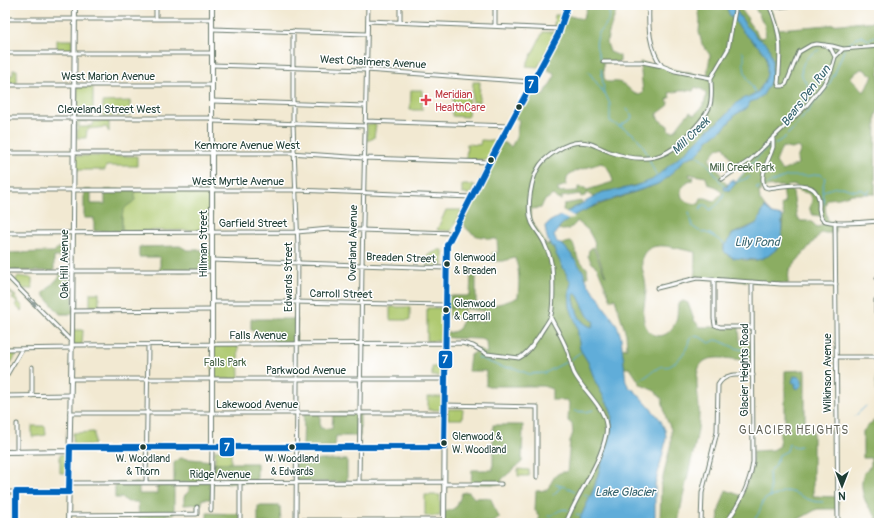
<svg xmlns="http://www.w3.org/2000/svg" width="884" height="528" font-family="Pangolin,sans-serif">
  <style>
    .green { fill: #afc96f; stroke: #678352 }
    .forest { fill: #8bad62; stroke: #55754b; fill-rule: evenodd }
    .water { fill: #60add9; stroke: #407586; fill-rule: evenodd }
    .pier { fill: #f2e9d2 }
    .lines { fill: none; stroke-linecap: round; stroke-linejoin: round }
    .stream { stroke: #60add9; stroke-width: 1 }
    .street-casing { stroke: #69796b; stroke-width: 5 }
    .secondary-casing { stroke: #69796b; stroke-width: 6 }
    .street { stroke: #fff; stroke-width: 3 }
    .secondary { stroke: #fff; stroke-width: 4 }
    .bus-1-casing { stroke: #fff; stroke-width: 9 }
    .bus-1 { stroke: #0065bd; stroke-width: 6 }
    .oneway { fill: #8f9e9a }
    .health-dot { fill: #e0444e; stroke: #fff; stroke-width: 1.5 }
    .bus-dot { fill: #1f3d34; stroke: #fff; stroke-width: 1.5 }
    .labels { text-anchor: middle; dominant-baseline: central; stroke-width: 3; stroke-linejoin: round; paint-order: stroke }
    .bus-label { font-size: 10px; fill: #1f3d34; stroke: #fff; text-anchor: start }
    .street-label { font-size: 11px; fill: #1f3d34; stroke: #fff }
    .health-label { font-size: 11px; fill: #be3a42; stroke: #fff; text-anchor: start }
    .park-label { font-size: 11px; fill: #436043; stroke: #fff }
    .water-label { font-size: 12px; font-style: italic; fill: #36646e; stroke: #fff }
    .neighbourhood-label { font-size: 12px; letter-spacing: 1px; fill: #65665b; stroke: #fff }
    .line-badge { stroke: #fff; stroke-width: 1.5 }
    .badge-label { font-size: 11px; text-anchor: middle; font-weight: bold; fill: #fff }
  </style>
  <rect width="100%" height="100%" fill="#fff"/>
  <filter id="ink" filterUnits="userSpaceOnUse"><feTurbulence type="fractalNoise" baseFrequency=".025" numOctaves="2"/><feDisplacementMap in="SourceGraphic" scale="8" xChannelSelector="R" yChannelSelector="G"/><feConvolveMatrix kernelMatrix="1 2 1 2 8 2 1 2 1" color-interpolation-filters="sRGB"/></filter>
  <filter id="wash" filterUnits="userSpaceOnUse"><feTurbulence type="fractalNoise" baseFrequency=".012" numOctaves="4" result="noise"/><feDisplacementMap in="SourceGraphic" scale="16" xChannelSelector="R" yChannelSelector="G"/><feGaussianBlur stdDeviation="0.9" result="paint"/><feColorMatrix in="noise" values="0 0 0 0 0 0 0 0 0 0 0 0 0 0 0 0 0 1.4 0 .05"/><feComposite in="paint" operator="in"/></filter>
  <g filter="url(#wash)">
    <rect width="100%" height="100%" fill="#f2e9d2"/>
    <path class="green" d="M555,15h7l-3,11h-5z
      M543,32h13l-18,35 -12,-1z
      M57,40h15v11h-15z
      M13,70h4v13h-7v-7l-3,-1h6z
      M473,82h7l-1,20h-7z
      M77,87h16v29h-16z
      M411,90h11v20h-12z
      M453,91h16l-1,26 -16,-1z
      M130,101v15h-27v-14z
      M77,120h9v3v-2l-7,1v5h9v-1h5v-5h16v11l-3,-5 -18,2 -1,1 -1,8h-9z
      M367,124h9l-2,14 -7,3z
      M481,140l17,1 -10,19 -22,-1 1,-15 13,1z
      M76,156h61v10h-31l-1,4h-29z
      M462,185h13l-5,9h-8z
      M122,190h90v40l-90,1z
      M446,210h16l-11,21 -14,-1z
      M439,250h4v16l-16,-1 1,-10z
      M18,276l14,2v11h-9l-8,-8z
      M5,288c4,3 7,5 11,8l-1,2 8,9 -2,4 -6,-6 2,-2 -5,-5 2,-2 -5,-4 -1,2 -3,-3z
      M90,293h9v13h-9z
      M390,307h20v13h-20z
      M427,308h16l-1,33h-15z
      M449,309h15v9h-15z
      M72,330h11l-1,15h-10z
      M238,344l1,35h-27v-34z
      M5,352h13l-7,11 -6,-3z
      M432,367h10v9h-10z
      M428,397h14v13h-14z
      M448,409h15l-1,10h-14z
      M32,426h13l1,9 -14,2z
      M94,432v13h-21v-12z
      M215,450h16v13h-16z
      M67,454v19h-7v-18z
      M518,469l11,1v6h-11z
      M425,495h15v21h-15z"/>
    <path class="forest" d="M588,5h30l-10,31 -1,7 3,9 10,4v6h-17l1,16 4,4c4,0 9,-1 13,1 8,3 11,12 19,12l3,-3 -3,-30 67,15 3,-22 -8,-11 -3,-12 1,-12 -2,-15h28l3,9 15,19 15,14 7,8 2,15 -2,9 -5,8 -7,8 -22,13 -8,9 -17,14 -18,18 -37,32 -26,7 -23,4 -10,5 -6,-4 -2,3 -4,1 -1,-3 -19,3v3l-4,-1 -4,-4 -9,6 -3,7 -11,1 1,10 15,26 3,-1 3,3h2v3l17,33 -1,24 7,19 3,23 8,13 8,21 14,25 2,7 -1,16 -17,57 -16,35h-39v-8h-2v-4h-2l1,-20 11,-1c6,-9 7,-19 20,-18l3,-31 3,-8 -1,-9 -4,-3 1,-18 -2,-3h-15v-11l-9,-3h-57v-15h-18l2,-15 8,-7 9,5 -1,-13 -6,-2 -28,-1 -7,-1v-4c10,-1 16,-2 17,-13l22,2v-11l-22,-3h-17v-12h25l1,-21h5v27c7,8 33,0 42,-5 1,-15 2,-26 -3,-39l-12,3h-11v-8h6l-1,-14h-8l-6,-3 -1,1c-10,-1 -16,-9 -23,-17l42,-79 10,6 5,-9 3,-18 -5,-3 15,-29 14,8 12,-20 -1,-3 -6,-3 1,-3 -6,-4 15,-28 7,-20 18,4zM695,87l8,3 3,4c0,9 -6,16 -12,21l-4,-3c-6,6 -11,12 -15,19h-5l-2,-2v-3l-10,-7 -1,-5 12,-9 -2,-6 3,-1 -1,-5 16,-3 8,1zM601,163c7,2 11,12 12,19l-26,8 -2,-2 -7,-1v4l-20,1v-4l8,-3 1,-7 6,-6z
      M732,5h6l10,14 -1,1 13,18 4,-1 2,-2 -2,-8 1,-1 -9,-16v-2h-1l-3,-3h17l9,24 101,-8v87l-3,8 -1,78h-23l-13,4 -11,1c-5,7 -2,14 0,22l7,1v11h-14l-32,37 -1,14 -93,-6v-26c-14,-2 -32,-10 -45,-4 -5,3 -8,7 -8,13 -1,9 4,18 4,27 0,11 -4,22 -2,33 4,18 22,20 30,4 4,-6 3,-14 4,-21l5,-3 5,2 6,17 6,7h39l1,15h12v19c-12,0 -41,-8 -50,2 -10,10 -2,38 -3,52 0,20 -7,40 -11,60 -4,16 -7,32 -10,48h-18l1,-37 10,-43v-14l-5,-11 -4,-19 -7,-8 -14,-6 -11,-17h-6l-2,-19 5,-1 -1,-14 -11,-35 -4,1 -13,-31 -6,-6 -4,-7 1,-6 4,-3 12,29h1l-12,-31 1,-1 -2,-5 -5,-9 -11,-9c-4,7 -11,11 -19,8l6,-7 15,-10 79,-28 12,-9 15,-16 11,-4 7,-7 5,-8 17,-13 11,-13 8,-4 6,-8 6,-2 7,-5 8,-14 1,-9v-13l-10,-17 -14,-14zM861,69h2l10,7 -9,16 -13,-14v-2zM724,146l7,13 8,9 5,-4 3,5 -18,22 -5,-5h4l-6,-7 1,-1 -5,-8 -9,-11 8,-10zM782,147l9,2 7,-2 3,2 -4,10 1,5 -16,7 -6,-9zM689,174l17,3 2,7 9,3 5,6 -8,8 -8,-3h-5l-2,6c-11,-1 -19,-2 -18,-15l7,-8 5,-1 1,-3h-4zM796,185l3,6c3,1 7,1 10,3 9,7 -5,12 4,21l7,1 4,5 -3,5 -4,1 -6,-6h-10l-4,-3 -4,-25 -2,-3 -4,-1 -1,-3zM783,186l2,18h-3l-1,2 2,5 1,6h-1l-2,25 -3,6 -15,10 -9,3 -9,-1 -1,1 -1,-2c-11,-2 -18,-1 -20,-14l6,-4 3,-7 25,-11 8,-16 -5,-7 -1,-9h1l1,1v-3l4,-2z
      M84,190h7v14h14v-14h30v10c-3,3 -5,4 -8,6 -7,6 -5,17 -5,25h-28v-13h-10z
      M582,201v2l-16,9 -3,-2 1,-6z
      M569,242l4,1 5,16 9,9 1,9 -2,1 -16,-25 -8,-9z
      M180,246l7,4h25v21h-52v-14h-21v-10z
      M64,247v10h-10v14h-49v-18l49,-1 5,-4z
      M60,271h13v43h-13l-17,-20 17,-18z
      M575,293l3,3 10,20 6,6 -2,5c-15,-4 -16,-20 -19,-32z
      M251,319h46l-1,25h-20l-3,-4 -22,-10z
      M805,370v59l8,1v66l25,1v12h-21l-25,14h-74l1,-13 7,-20 16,6 9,-26 2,-19 20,-1 7,-4v-21l5,-1v-53z
      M876,377h3v146h-2c0,-9 -6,-11 -10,-19 -5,-8 -7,-23 -3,-31 2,-3 4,-5 7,-7v-8h-8v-27l14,-14z
      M304,413h16v15l12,1 1,-16h27v23h-24l-1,11h-32z
      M493,425h30l-1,37 -20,17 -1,5h-30l1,-14h21z
      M179,458l34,3v2h44v20h-30v-11h-14l-2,27h-9v5l-18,1v-9l5,-5v-8h-15v-20z
      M296,460h51v22h-51z
      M115,483h24v11h18v-11h17v31l-8,1v8h-44l17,-1 -1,-20h-10l-6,-4h-7z
      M466,492h3l5,6c22,-1 14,-3 23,16l2,2v2l-6,5h-49v-11l9,-3 4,-3 5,-13z
      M258,506h22l1,17h-23z
      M207,513l33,1v9h-33z
      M315,520h51v3h-51z"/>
    <path class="water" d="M726,5h6l16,23 10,10 10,7 4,14v13l-1,9 -8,14 -7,5 -6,2 -4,7 -10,5 -11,13 -17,13 -5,8 -7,7 -11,4 -15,16 -12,9 -60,20 -25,12 -13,10 -6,10 3,6 7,4 6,7 13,18 5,13 5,5 1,3 5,5 3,7 15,21 4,12 5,45 3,5 6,4 25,28 5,11 1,6 -1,9 -10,40v38h-77l16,-35 17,-57 1,-16 -2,-7 -14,-25 -8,-21 -8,-13 -3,-23 -7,-19 -1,-16 2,-8 -17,-33v-3h-2c-5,-6 -6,-13 -7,-21l4,-4 54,-30 29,-5 20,-7 37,-31 18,-18 17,-14 14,-15 6,-4 6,-1 8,-5 6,-9 3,-9v-13l-1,-6 -7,-8 -15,-14 -15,-19zM575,293l3,3 10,20 6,6 -2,5c-15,-4 -16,-20 -19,-32z
      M731,180h2v2h4l-7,8h-6l-1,-3h5l-1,-3h2z
      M765,207l7,7 10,2 -1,28 -2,3 -11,9 -11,4 -23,-2 -6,-3 -4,-4v-5l9,-12 13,-5 11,-6z
      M794,376l6,1 2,3v5l-4,4 -4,-2 2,-3 -4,-2z"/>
    <path class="pier" d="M564,211l11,6 -6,3 -11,-5z"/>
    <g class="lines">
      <path class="stream" d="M845,47l15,-11h2l6,4 11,-6
        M742,51c4,6 1,9 2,16 1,9 7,18 12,26
        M600,58c-2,-6 -5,-12 -3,-19 2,-14 20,-16 9,-34
        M601,69l3,22 6,13v17c7,5 15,7 22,12 15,12 16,28 25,43
        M588,71l16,22
        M800,110l8,-23c-1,-5 -5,-7 -6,-12 -3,-11 8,-22 17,-25
        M620,126l11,-7 1,-3 -5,-7
        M775,144l10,-7 10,-10 33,-41 7,-13 9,-23
        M695,154c14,8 20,20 29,33
        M737,181l27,-31 8,-5
        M737,182l13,-5
        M767,184l20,-8h21l12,-2 5,4 -3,12 2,14
        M759,191l-3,-3 4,-1
        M823,191c5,-1 10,-4 16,-4 8,0 14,6 22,2l6,4 3,-3
        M700,210l2,-5h4l4,5c6,-4 13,-9 14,-17
        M689,212l4,15 6,4 11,3 15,10
        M477,357l24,10 13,1 15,6 16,-1 23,-12
        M571,359l10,-7
        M640,380c7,-3 12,-9 18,-12 4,-3 8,0 12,-2 7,-3 20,-19 19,-27l4,-3 7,1 9,6c2,0 4,-2 6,-3 5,-1 21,11 31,10
        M604,402l2,-1
        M574,411l12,1 7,-2
        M855,416l11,-10
        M556,484c6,3 12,3 19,7
        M553,495l8,-8
        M584,495l6,2
        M770,497v-9l-1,-16 6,-6 4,-11 8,-4 2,-7 7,3 5,-1
        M576,514l5,2
        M548,516c8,-1 11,-9 20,-6
        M747,523c14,-6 11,-12 17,-23l5,-3 8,-2 7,-4c16,0 21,12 39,11"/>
    </g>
  </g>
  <g filter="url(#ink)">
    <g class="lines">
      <defs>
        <path id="street" d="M400,5v17
          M649,5c-1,21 0,44 13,61
          M769,5c13,29 12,47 9,78l1,3h4l3,-2 13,-32 12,-7 6,-1 15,2 11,3 36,-3
          M771,5l7,2 18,-2
          M5,19h207
          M156,19v-14
          M368,21l192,8
          M495,26v-21
          M212,29l155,5
          M293,31v93l5,123 -2,276
          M825,45l6,4 4,8
          M5,53h207
          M603,62h39l20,4 13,5 36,7
          M212,65l154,5 166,12
          M711,78l17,-29 8,-44
          M5,85h207
          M212,101l153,5
          M5,118h207
          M212,121l153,5
          M365,121l144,5
          M773,137c0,3 0,7 0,10 -3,11 -15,30 -8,40l3,1c13,-1 42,-9 49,6 3,5 2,10 2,15 1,4 1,9 4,11 8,5 45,2 56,1
          M5,153h285l74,5 125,4
          M722,179l28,-19 56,-54 17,-21 8,-14 4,-14 8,-8
          M5,190h291l175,7
          M835,222l3,301
          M5,233l292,-1 32,-3 124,4
          M212,260l234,8
          M5,271h207
          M5,274l67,68
          M877,278h2
          M714,279v40l1,6 5,2h32
          M657,288l40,-10 84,6h55
          M876,300v12l3,3
          M212,302h80l153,3
          M73,311l139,-1
          M551,318c5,10 12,21 16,32 3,8 4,16 7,23 10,20 36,37 32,61 -6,32 -29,59 -40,89
          M879,322v14
          M72,345l390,-2 11,3 14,8 32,4c9,-4 14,-14 20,-22 3,-6 8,-12 11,-18 4,-8 3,-41 2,-51 -1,-7 -3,-14 -6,-20 -3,-9 -10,-16 -14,-24 -6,-15 -1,-45 8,-58 4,-6 10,-10 16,-14 12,-8 26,-12 40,-5 5,2 9,4 14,6 34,12 57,8 81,-20 6,-7 14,-15 18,-24 4,-8 2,-21 2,-30
          M5,349l67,-1
          M836,357h43
          M5,378l17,-29
          M71,379h374
          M5,396l66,-1
          M32,396v-29
          M444,405l93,2v70
          M70,413h374
          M17,452v-28
          M359,482l3,-217 6,-260
          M69,483l375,-1
          M146,483l2,-138
          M240,483v40
          M444,484h57
          M5,492h64
          M211,510l1,-63
          M69,515l128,-1v-7
          M296,520h148
          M16,523v-31
          M701,523l1,-30 15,-61 1,-47c7,-13 22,-10 35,-10
          M726,523c13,-18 24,-39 27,-61l-1,-180"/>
        <path id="secondary" d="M212,5v442
          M70,447h374
          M5,452l65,-1
          M68,523l4,-193 3,-325
          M444,523l2,-275 45,-89 67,-124 5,-13 5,-17"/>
      </defs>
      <use href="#street" class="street-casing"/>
      <use href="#secondary" class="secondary-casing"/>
      <use href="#street" class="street"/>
      <use href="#secondary" class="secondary"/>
      <defs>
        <path id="bus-1" d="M70,447h374
          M444,447l3,-202 44,-86 67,-124 10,-30
          M16,492h53
          M16,492v31
          M69,492l1,-45"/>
      </defs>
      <use href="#bus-1" class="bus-1-casing"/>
      <use href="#bus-1" class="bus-1"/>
    </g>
    <defs><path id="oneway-solid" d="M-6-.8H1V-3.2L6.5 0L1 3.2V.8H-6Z"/></defs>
    <use class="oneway" href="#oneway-solid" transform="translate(32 302) rotate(45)"/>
  </g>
  <path class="health-dot" d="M424 94h4v4h4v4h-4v4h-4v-4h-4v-4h4z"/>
  <g class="bus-dot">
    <circle cx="519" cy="107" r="3.5"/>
    <circle cx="491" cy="160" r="3.5"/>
    <circle cx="447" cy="264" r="3.5"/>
    <circle cx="446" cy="310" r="3.5"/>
    <circle cx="444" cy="443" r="3.5"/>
    <circle cx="143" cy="447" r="3.5"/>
    <circle cx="292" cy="447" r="3.5"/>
  </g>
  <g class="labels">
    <g class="bus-label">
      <text x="454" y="258">Glenwood<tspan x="454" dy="13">&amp; Breaden</tspan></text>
      <text x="454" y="304">Glenwood<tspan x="454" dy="13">&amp; Carroll</tspan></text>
      <text x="452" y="437">Glenwood &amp;<tspan x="452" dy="13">W. Woodland</tspan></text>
      <text x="143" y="459" text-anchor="middle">W. Woodland<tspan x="143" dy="13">&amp; Thorn</tspan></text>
      <text x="292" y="459" text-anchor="middle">W. Woodland<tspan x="292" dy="13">&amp; Edwards</tspan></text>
    </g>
    <g class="street-label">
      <text transform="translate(373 62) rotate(3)">West Chalmers Avenue</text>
      <text x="108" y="76">West Marion Avenue</text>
      <text x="109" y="109">Cleveland Street West</text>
      <text x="247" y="145">Kenmore Avenue West</text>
      <text x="238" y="181">West Myrtle Avenue</text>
      <text x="253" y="223">Garfield Street</text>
      <text transform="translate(353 243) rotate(-89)">Overland Avenue</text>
      <text transform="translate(203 244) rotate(-90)">Hillman Street</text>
      <text transform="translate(401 258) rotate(2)">Breaden Street</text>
      <text transform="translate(64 264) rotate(-90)">Oak Hill Avenue</text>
      <text transform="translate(288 277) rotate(-90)">Edwards Street</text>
      <text transform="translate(341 294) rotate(1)">Carroll Street</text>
      <text x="258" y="335">Falls Avenue</text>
      <text x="306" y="370">Parkwood Avenue</text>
      <text transform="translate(744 370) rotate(-90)">Glacier Heights Road</text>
      <text transform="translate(827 373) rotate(-90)">Wilkinson Avenue</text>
      <text x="257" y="404">Lakewood Avenue</text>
      <text x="220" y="474">Ridge Avenue</text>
    </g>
    <g class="health-label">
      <text x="435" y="94">Meridian<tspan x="435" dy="13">HealthCare</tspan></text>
    </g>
    <g class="park-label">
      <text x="742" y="167">Mill Creek Park</text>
      <text x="225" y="362">Falls Park</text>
    </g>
    <g class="water-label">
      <text transform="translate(806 96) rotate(-53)">Bears Den Run</text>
      <text transform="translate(691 136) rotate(-44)">Mill Creek</text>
      <text x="757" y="242">Lily Pond</text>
      <text x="625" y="492">Lake Glacier</text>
    </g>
    <g class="neighbourhood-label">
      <text x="794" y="430">GLACIER HEIGHTS</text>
    </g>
  </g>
  <g class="line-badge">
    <rect x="524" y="75" width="15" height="19" rx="4" fill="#0065bd"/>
    <rect x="438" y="350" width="15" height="19" rx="4" fill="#0065bd"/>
    <rect x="219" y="437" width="16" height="20" rx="4" fill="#0065bd"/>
  </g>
  <g class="badge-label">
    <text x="531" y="88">7</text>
    <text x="445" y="363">7</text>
    <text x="227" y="451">7</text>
  </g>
  <rect width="884" height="528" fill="none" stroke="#fff" stroke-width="20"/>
  <g transform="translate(842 486) rotate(180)" stroke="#ffffff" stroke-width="3" paint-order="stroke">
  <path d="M0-3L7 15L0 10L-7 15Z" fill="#1f3d34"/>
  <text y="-6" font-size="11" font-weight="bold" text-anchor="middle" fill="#1f3d34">N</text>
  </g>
</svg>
